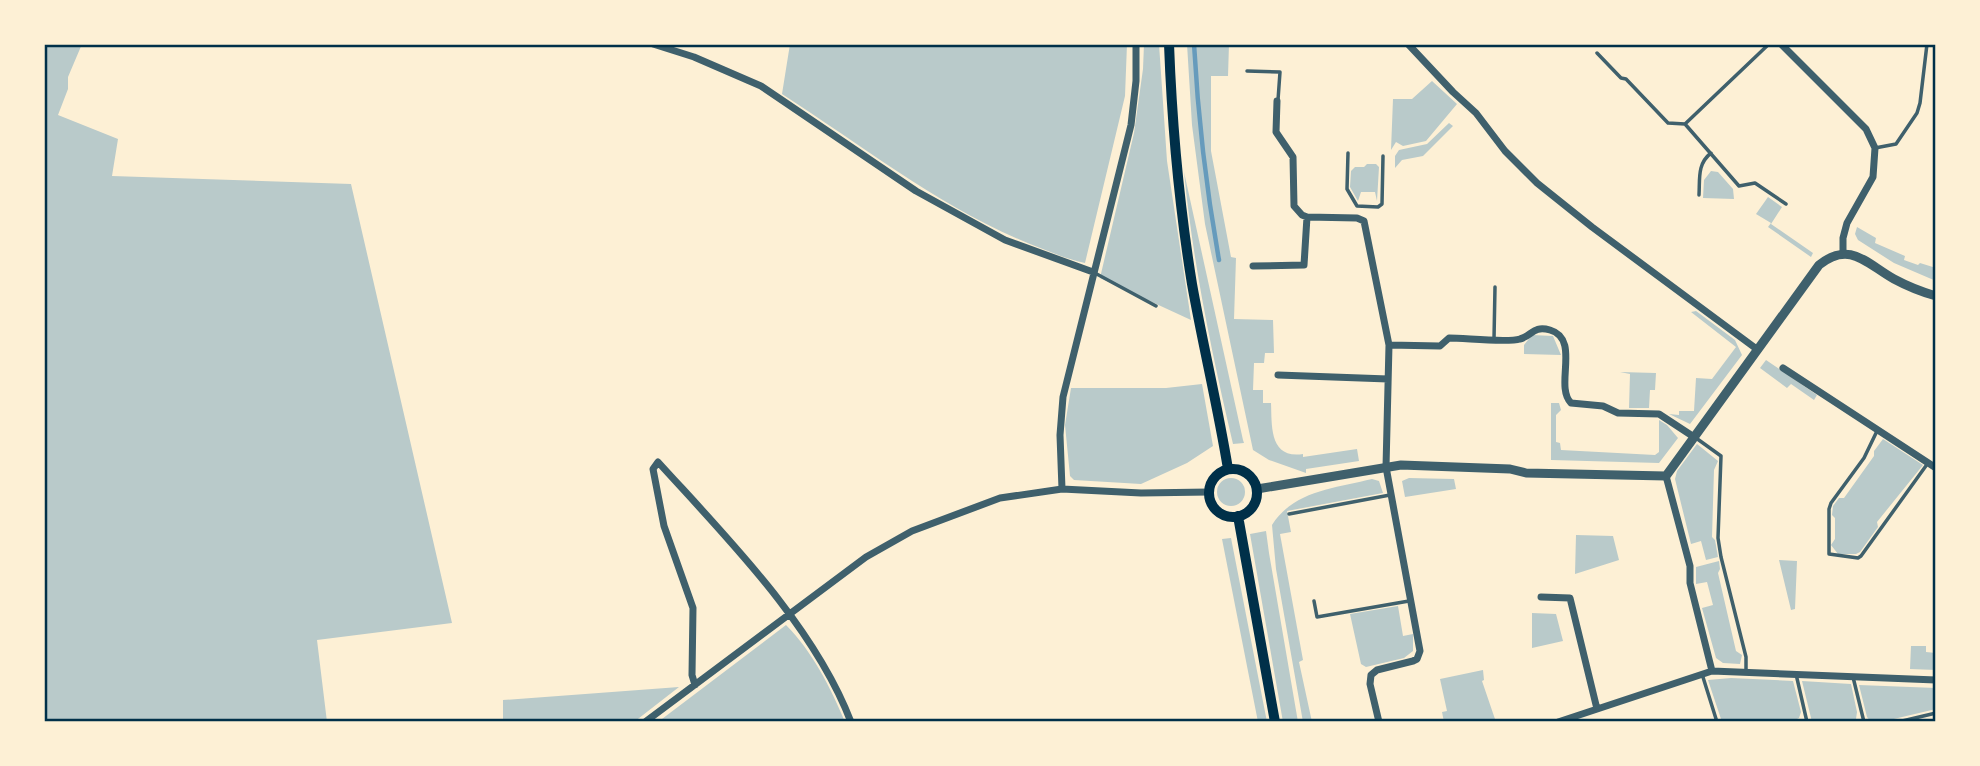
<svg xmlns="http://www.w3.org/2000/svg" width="1980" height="766" font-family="'Titillium Web',sans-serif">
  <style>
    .green { fill: #b9caca }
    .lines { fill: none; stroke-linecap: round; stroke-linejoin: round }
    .stream { stroke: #669bbc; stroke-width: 4.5 }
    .service { stroke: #3f606c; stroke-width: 3.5 }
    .minor { stroke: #3f606c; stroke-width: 7 }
    .tertiary { stroke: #3f606c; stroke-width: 9 }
    .secondary { stroke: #003049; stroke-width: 10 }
    .neatline { fill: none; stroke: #003049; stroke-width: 2.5 }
  </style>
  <rect width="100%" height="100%" fill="#fdf0d5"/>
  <path class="green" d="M44,44h38l-14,33v12l-10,26 60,24 -6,37 239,8 101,439 -135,17 10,82h-283z
    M790,44h337l-2,52 -40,167c-19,-4 -37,-12 -55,-19 -91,-37 -167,-98 -248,-150z
    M1144,44h15l8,117 24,159 -91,-42 34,-145 9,-64z
    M1187,44h42l-1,32h-17v75l20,106 5,1 -2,61 39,1 1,33h-9l-1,10h-10l-1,27h10v13h8c1,23 -2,56 32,51v3l54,-8 2,12 -53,8v4l-37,-13 -16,-10 -48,-226 -13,-99z
    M1432,81l25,23 -31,37 -23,5 -7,-4 -5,8 2,-51h19z
    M1449,123l4,3 -30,30 -21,4 -7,8v-12l4,-6 28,-6z
    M1367,164h9l3,3 -2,34 -2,-9h-14l-3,9 -8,-14 1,-16 4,-4h9z
    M1711,171l7,1 15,17 1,10 -31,-1 1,-18z
    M1184,172l59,268 1,3 -11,1c-21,-90 -40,-180 -49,-272z
    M1768,197l14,10 -11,17 42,29 -2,4 -43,-30 3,-4 -15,-9z
    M1857,227l19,11 -1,5 30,13 -1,4 14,5 2,-2 16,5v13l-42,-18 -36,-23 -3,-6z
    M1696,311l39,29 7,15 -52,69 -21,-10 10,1v-4h15l2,-33 16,1 24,-32 -45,-35z
    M1532,335l21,1 8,19 -37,-1v-9z
    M1766,360l51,35 -3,5 -23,-16 -4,4 -27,-20z
    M1620,372l36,1 -1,17h-5l-1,18h-20l1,-34z
    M1202,384l11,62 -26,17 -46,21 -67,-4 -4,-4 -5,-51 6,-37h95z
    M1551,403h8l2,7 -5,5v27l4,1 1,7 94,5 4,-3v-32l8,5 11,13 -19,25 -108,-3z
    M1883,439l40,26 -46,57 1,5 -18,25 -4,2h-18l-7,-9 4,-6v-21l-3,-3 1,-9 6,-8h5l30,-42v-5z
    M1697,444l21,17 -4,9 -2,67 3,3 3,17 -12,3 -5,-19 -10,3 -16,-65 2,-8z
    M1409,478l45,1 2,10 -51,8 -3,-16z
    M1217 492a14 14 0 1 1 28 0a14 14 0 1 1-28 0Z
    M1372,479l7,2 4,12 -96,18 4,21 -11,2 23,126 -4,2 13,60h-9l-27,-153 -4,-44c21,-34 63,-37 100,-46z
    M1266,531l3,22 29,169h-15l-33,-188z
    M1576,535l37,1 6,24 -44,14z
    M1231,538l36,184h-9l-36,-183z
    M1779,560l18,1 -2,48 -4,1z
    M1719,561l1,8 -2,4 18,78 6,4 -2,9 -17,-1 -7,-5 -14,-50 11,-3 -6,-23 -11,2v-17z
    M1398,606l5,30 10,-2v17l-9,7 -38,9 -5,-3 -11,-50z
    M1532,613l24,1 7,27 -31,7z
    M786,625c26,26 45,63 59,97h-187z
    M1911,646h15v6l10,1v17l-26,-1z
    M1483,670l1,10 -2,1 14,41h-52l-2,-10 5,-1 -7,-32z
    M1731,678l62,3 8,31 -2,6 -8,4h-69l-14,-42z
    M1802,681l49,3 6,28 -1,7 -11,3h-33z
    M1859,685l77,3v21l-55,13h-10l-4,-5z
    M679,687l-45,35h-131v-22z"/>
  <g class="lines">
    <path class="stream" d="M1194,44c4,73 12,144 25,216"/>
    <path class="service" d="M1499,45l1,-1
      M1597,53l24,25 5,1 42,44 17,1 54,62 16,-3 31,21
      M1247,71l33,1 -2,28
      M1685,124l84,-80
      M1875,148l21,-4 21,-31 3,-10 7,-59
      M1348,153l-1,36 10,17 21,1 4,-3 1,-48
      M1699,195c1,-16 -2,-31 12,-42
      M1093,272l63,34
      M1494,339l1,-52
      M1877,431l-13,27 -33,45 -2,6v45l29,4 3,-2 67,-93
      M1696,438l25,18 -3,82 3,19 25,100v14
      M1289,514l101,-19
      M1314,601l3,16 92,-16
      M1702,674l15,48
      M1796,674l11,48
      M1853,677l11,45
      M1898,722l38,-9"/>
    <path class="minor" d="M653,44l41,13 67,29 155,105 89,49 88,32
      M1408,44l45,48 23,21 29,38 32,32 55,44 166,123
      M1781,44l85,85 9,19 -2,29 -26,46 -4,15v16
      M1277,101l-1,31 17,25 1,49 8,9 5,2 50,1 7,3 25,124 -3,122 34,184 -3,8 -4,2 -36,9 -6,5 -1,9 9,38
      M1253,266l51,-1 3,-48
      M1389,345l51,1 9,-8c16,0 58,5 71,1 12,-3 13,-14 30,-9 31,9 4,56 21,73l32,3 15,7 41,1 35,23
      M1783,368l153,100
      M1278,375l110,4
      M1666,476l24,90v17l22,88
      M1062,489l-2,-54 3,-38 68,-272 5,-44v-37
      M1541,597l29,1 27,111
      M695,685l-3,-10 1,-67 -29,-82 -11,-57 5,-7c69,76 156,163 193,260
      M645,722l221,-165 46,-26 88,-33 62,-9 79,4 68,-1
      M1558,722l154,-51 224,9"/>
    <path class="tertiary" d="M1257,489l144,-24 109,4 16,4 140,3 153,-211c31,-25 48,-1 75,14 13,7 28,13 42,17"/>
    <path class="secondary" d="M1169,44c3,81 10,160 23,240 11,62 26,123 36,185
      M1209 493a24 24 0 1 1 48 0a24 24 0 1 1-48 0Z
      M1238,516l37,206"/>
  </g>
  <rect width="1980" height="766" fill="none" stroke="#fdf0d5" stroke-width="91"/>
  <rect x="46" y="46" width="1888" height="674" class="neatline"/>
</svg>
